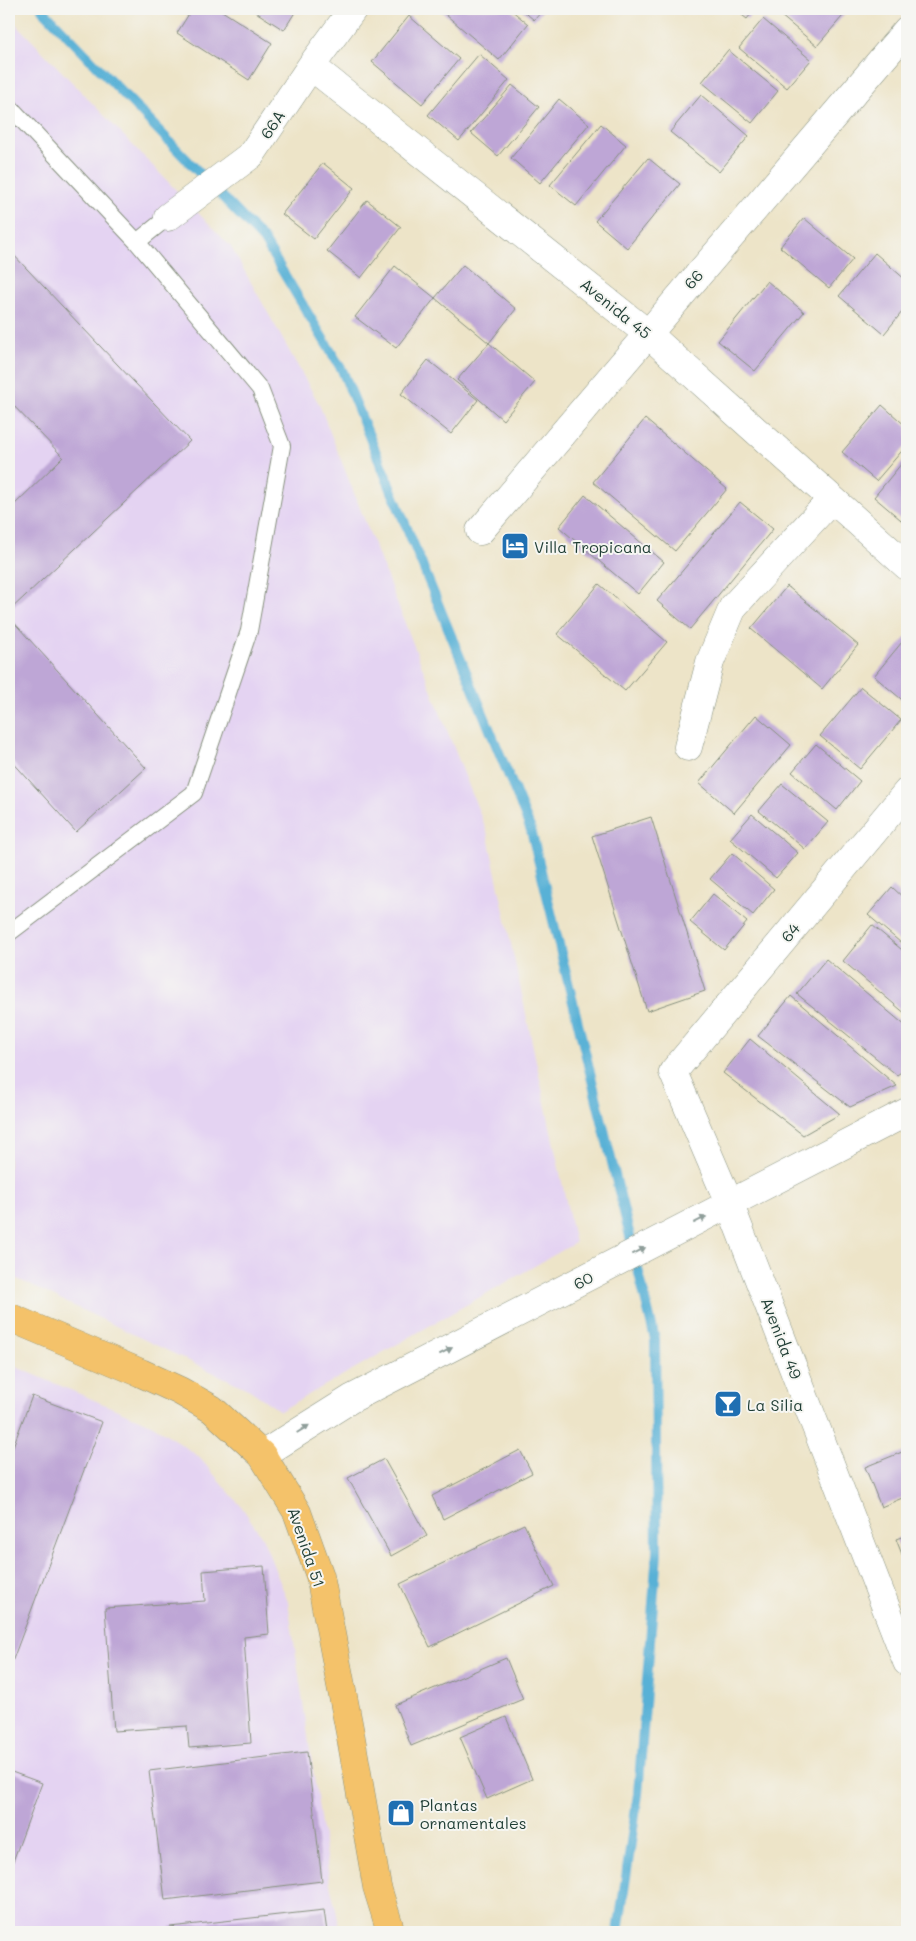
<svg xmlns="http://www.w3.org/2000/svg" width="916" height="1941" font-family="Mali,sans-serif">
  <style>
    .built { fill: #e4d3f2 }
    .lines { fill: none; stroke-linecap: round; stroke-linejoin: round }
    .stream { stroke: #59b1d6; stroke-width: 10 }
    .building { fill: #bea6d6 }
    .lane-casing { stroke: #86907e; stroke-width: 18 }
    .street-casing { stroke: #86907e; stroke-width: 29 }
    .primary-casing { stroke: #86907e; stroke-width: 29 }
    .lane { stroke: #fff; stroke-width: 16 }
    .street { stroke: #fff; stroke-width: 28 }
    .primary { stroke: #f4c26a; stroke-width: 28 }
    .oneway { fill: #8f9e9a }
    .labels { text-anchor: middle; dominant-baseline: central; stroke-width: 4; stroke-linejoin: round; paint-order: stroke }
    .street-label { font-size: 16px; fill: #1f3d34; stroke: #f6f6f2 }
    .poi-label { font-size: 16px; fill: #1f3d34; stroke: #f6f6f2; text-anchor: start }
  </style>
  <rect width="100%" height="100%" fill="#f6f6f2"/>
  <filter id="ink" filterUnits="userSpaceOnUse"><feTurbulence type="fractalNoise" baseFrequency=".02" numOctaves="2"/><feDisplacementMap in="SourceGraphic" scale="10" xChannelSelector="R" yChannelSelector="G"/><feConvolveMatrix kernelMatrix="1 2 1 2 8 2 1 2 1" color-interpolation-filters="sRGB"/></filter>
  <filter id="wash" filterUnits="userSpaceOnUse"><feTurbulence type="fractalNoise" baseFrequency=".0096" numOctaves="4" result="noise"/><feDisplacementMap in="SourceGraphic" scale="20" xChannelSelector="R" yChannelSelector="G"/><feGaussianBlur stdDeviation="1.12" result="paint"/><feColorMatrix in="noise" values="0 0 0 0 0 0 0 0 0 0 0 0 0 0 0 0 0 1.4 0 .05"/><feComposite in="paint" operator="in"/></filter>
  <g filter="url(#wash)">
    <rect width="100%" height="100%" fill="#ede4c8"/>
    <path class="built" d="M9,17l222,230 88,157 168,428 88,411 -295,168 -30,-21 -241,-115z
      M9,1364l144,61 45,31 43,50 21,31 26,65 42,282 11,48h-332z"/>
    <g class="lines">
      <path class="stream" d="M42,9l221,230 79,131 189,460 124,509 2,214 -19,241 -20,138"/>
    </g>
    <g id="blocks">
      <path class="building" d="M192,9h27l53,34 -23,37 -72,-47z
        M251,9h46l-13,21z
        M439,9h71l18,15 -29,36z
        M521,9h23l-10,11z
        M734,9h21l-8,10z
        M785,9h61l2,1 -31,36 -37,-31z
        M409,16l50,43 -37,45 -50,-42z
        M763,19l48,41 -24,28 -48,-40z
        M728,50l50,41 -26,32 -50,-41z
        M479,54l30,26 -50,61 -31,-26z
        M512,85l27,22 -41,49 -27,-23z
        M701,95l48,41 -30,36 -49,-40z
        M559,99l30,25 -49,59 -29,-25z
        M601,124l25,21 -50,61 -26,-21z
        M648,158l32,26 -53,64 -32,-27z
        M323,163l31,25 -40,51 -32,-25z
        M367,200l34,27 -40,51 -34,-27z
        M804,218l49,41 -24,29 -49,-41z
        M9,250l181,191 -181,170v-101l54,-53 -54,-56z
        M875,253l32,28v25l-23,28 -45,-38z
        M463,265l53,44 -27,34 -54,-45z
        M395,266l40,32 -39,50 -41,-31z
        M767,281l37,31 -49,59 -37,-30z
        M489,343l46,39 -32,38 -46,-40z
        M428,360l50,40 -27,34 -50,-40z
        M882,405l25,22v18l-31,36 -34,-29z
        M645,419l82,70 -52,62 -82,-69z
        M907,457v68l-33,-28z
        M585,495l79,67 -26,32 -79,-67z
        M740,502l33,27 -83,100 -33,-28z
        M599,584l68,58 -42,49 -68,-57z
        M787,586l71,59 -36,44 -71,-60z
        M9,617l137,151 -70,64 -67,-74z
        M907,636v68l-33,-28z
        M861,687l40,33 -41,49 -40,-33z
        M756,715l35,30 -57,68 -35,-30z
        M816,744l44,37 -23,29 -45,-38z
        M782,784l46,38 -23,27 -46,-38z
        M752,814l46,39 -22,25 -46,-39z
        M651,817l54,174 -58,20 -55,-175z
        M732,853l42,36 -21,26 -43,-36z
        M892,887l15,14v47l-39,-33z
        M713,894l34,28 -23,28 -34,-28z
        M872,925l35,29v61l-64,-54z
        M826,959l81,68v41l-10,7 -100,-81z
        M791,996l106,90 -47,21 -92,-71z
        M750,1039l90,75 -37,21 -80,-62z
        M32,1396l70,26 -93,248v-213z
        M520,1450l12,23 -89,46 -11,-23z
        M907,1450v46l-26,11 -16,-40z
        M384,1459l43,77 -36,20 -43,-78z
        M524,1524l30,62 -124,61 -30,-63z
        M907,1535v32l-11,-28z
        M264,1566l5,68 -25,3 7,106 -62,5 -2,-22 -73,5 -9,-123 100,-7 -2,-30z
        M506,1658l17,41 -112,47 -16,-41z
        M506,1717l26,62 -45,20 -27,-62z
        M307,1752l15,129 -157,19 -16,-129z
        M9,1771l33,12 -33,89z
        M324,1910l3,22h-156l-1,-5z"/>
    </g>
  </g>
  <g filter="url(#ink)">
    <use href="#blocks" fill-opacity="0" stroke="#86907e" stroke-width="1"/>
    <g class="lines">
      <defs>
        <path id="lane" d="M9,106l128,136 31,-25
          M9,933l185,-140 55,-162 33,-185 -22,-57 -123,-147"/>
        <path id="street" d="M311,66l336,267 260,233
          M168,217l83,-62 60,-89 42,-57
          M480,531l427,-501
          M688,747l22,-85 23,-55 99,-108
          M907,792l-234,280 57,133 177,457
          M262,1455l89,-56 556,-287"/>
        <path id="primary" d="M9,1317l132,56 39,18 32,18 50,46 35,57 23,64 31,162 26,149 14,45"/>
      </defs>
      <use href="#lane" class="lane-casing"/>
      <use href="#street" class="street-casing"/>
      <use href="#primary" class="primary-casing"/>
      <use href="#lane" class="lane"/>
      <use href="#street" class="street"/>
      <use href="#primary" class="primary"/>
    </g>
    <defs><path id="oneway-solid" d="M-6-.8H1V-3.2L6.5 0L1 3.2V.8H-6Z" transform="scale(1.25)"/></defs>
    <g class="oneway">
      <use href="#oneway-solid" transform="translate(700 1220) rotate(-26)"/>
      <use href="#oneway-solid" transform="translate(639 1251) rotate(-27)"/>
      <use href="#oneway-solid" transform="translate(446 1351) rotate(-27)"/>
      <use href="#oneway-solid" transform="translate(303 1429) rotate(-32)"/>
    </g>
  </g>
  <defs>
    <symbol id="hotel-square" viewBox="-11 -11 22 22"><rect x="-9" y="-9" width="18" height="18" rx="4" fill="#1f6fb2" stroke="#f6f6f2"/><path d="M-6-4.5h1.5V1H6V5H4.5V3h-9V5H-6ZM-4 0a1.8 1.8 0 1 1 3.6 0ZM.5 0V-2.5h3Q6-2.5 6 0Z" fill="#fff"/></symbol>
    <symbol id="bar-square" viewBox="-11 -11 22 22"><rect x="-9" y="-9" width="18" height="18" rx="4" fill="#1f6fb2" stroke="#f6f6f2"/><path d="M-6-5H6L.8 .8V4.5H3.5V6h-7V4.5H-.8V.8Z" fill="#fff"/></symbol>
    <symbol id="shop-square" viewBox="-11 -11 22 22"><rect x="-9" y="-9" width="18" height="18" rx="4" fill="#1f6fb2" stroke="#f6f6f2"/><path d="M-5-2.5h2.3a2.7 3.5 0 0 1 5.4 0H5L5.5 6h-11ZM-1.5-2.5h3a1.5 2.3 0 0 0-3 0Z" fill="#fff"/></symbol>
  </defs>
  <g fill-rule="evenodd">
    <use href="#hotel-square" x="499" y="530" width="32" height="32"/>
    <use href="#bar-square" x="712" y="1388" width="32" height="32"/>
    <use href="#shop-square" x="385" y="1797" width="32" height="32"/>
  </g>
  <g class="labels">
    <g class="street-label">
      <text transform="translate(272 124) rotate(-56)">66A</text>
      <text transform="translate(693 279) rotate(-49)">66</text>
      <text transform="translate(616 308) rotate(39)">Avenida 45</text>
      <text transform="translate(790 932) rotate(-50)">64</text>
      <text transform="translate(583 1280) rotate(-27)">60</text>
      <text transform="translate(782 1338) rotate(69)">Avenida 49</text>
      <text transform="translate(307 1547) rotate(71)">Avenida 51</text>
    </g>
    <g class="poi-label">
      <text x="534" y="546">Villa Tropicana</text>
      <text x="747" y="1404">La Silia</text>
      <text x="420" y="1804">Plantas<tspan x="420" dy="18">ornamentales</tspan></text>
    </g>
  </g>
  <rect width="916" height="1941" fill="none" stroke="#f6f6f2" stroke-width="30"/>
</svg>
